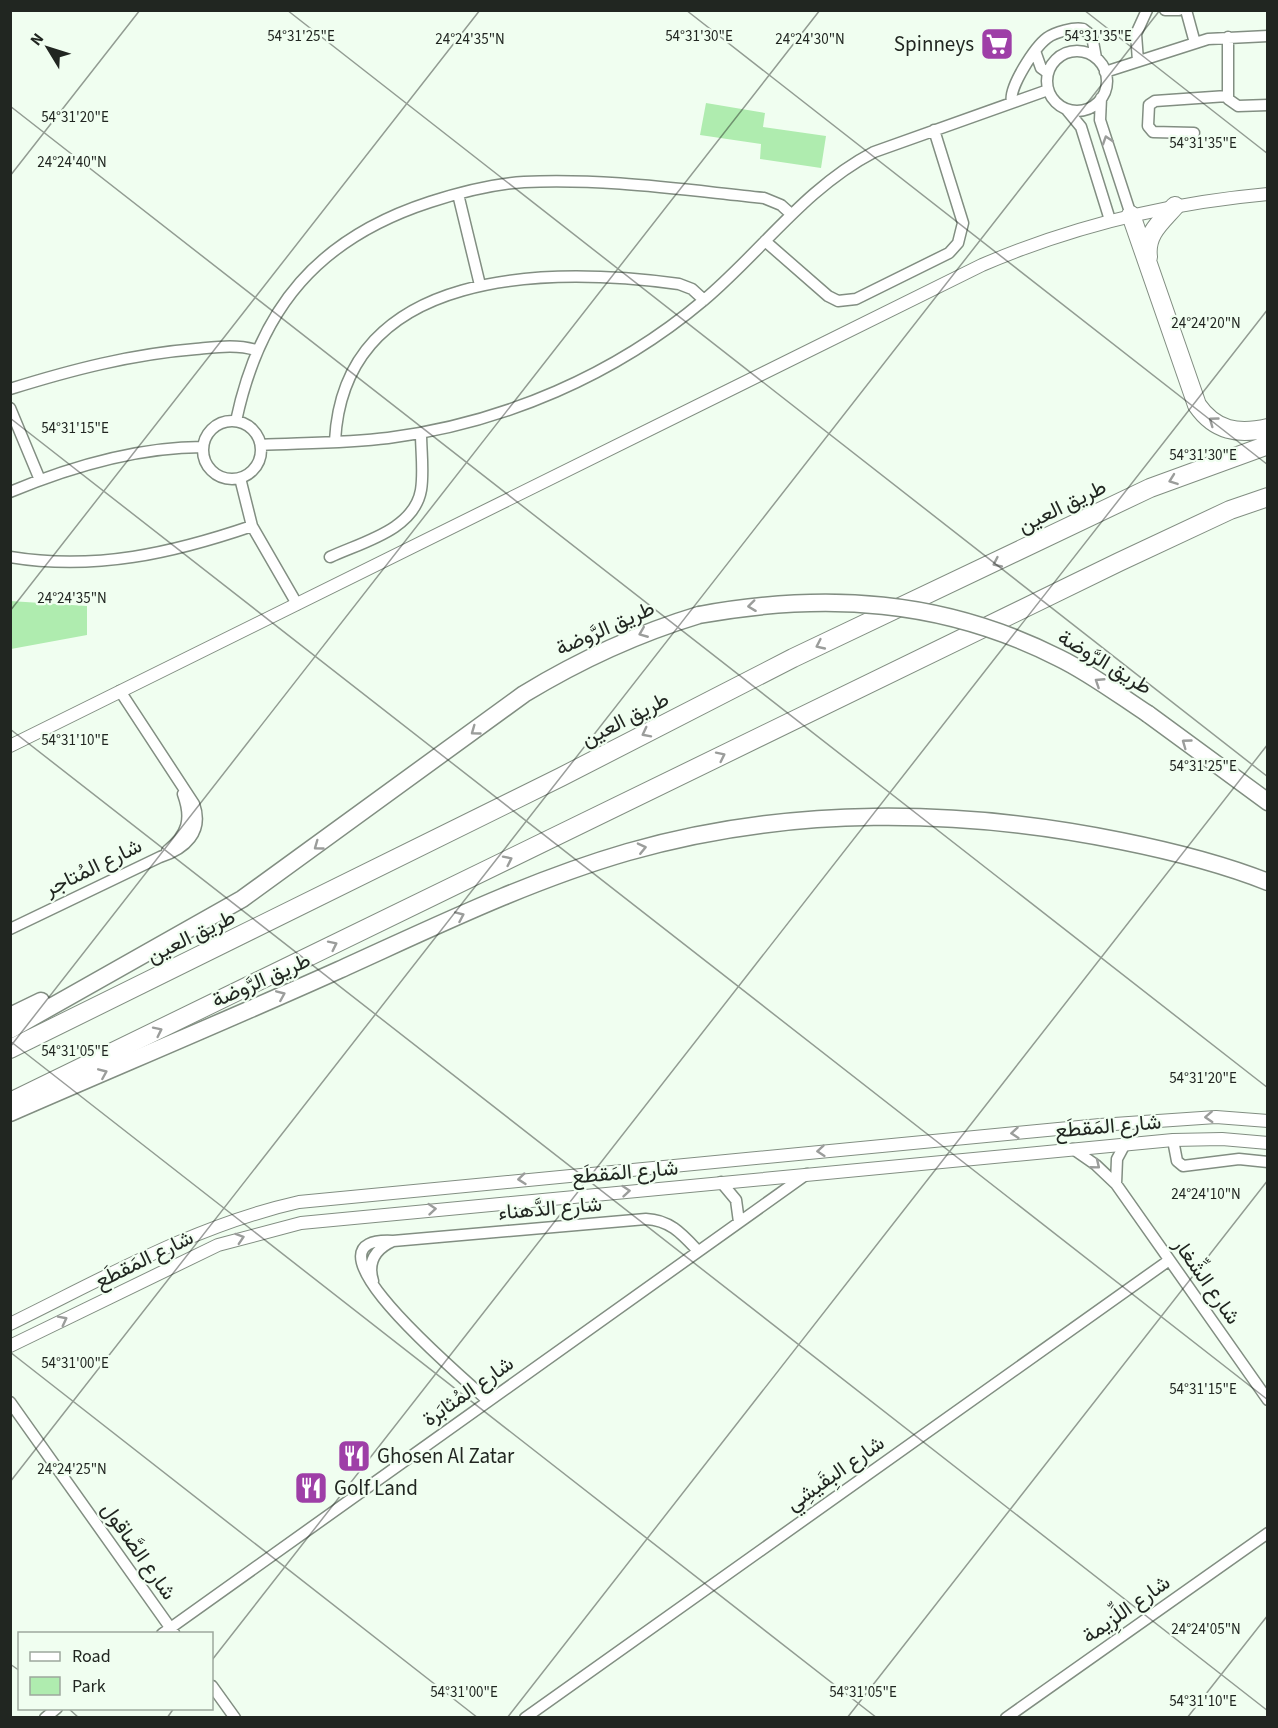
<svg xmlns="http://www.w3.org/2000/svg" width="1278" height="1728" font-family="'Source Sans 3',Vazirmatn,sans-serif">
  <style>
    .green { fill: #afecaf }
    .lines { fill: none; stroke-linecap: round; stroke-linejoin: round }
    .minor-casing { stroke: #828e82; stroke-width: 13 }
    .tertiary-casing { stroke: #828e82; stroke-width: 14 }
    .trunk-casing { stroke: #828e82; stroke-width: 19 }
    .motorway-casing { stroke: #828e82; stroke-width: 20 }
    .minor { stroke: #fff; stroke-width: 10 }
    .tertiary { stroke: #fff; stroke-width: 12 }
    .trunk { stroke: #fff; stroke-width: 16 }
    .motorway { stroke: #fff; stroke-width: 18 }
    .trunk-bridge-casing { stroke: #828e82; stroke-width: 19; stroke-linecap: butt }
    .trunk-bridge { stroke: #fff; stroke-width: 16 }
    .oneway { stroke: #9b9d9b }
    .ticks { fill: none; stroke: #212621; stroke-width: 1.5; stroke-opacity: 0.45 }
    .labels { text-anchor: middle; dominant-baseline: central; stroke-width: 4.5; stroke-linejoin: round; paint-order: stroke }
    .poi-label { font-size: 21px; fill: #212621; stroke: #f0fef0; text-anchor: start }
    .street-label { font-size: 21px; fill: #212621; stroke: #f0fef0 }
    .ticks-label { font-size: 15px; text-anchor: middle; fill: #212621; stroke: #f0fef0; stroke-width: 4.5; stroke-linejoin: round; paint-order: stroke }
  </style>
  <rect width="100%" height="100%" fill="#f0fef0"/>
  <path class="green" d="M706,103l59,10 -2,14 63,9 -5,32 -61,-9 1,-15 -61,-9z
    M10,601l77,5v29l-76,14z"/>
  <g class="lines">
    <defs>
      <path id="minor" d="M1165,10h14
        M1186,10l9,33
        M1228,37v62l10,7 30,-1
        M1035,51l6,17 7,5
        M1047 81a30 30 0 1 1 60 0a30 30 0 1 1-60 0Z
        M1138,61l-2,-27 11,-24
        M1105,72l103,-33 60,-3
        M1101,98l-1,22 31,95
        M1012,102c-4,-14 23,-55 35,-64 8,-6 27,-11 36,-9l9,7 4,22
        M1067,110l14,17 29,93
        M1194,133l-41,-1 -5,-6 1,-21 6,-4 72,-5
        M458,194l22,91
        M765,241l63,55 10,5 18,-2 93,-46 9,-10 5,-20 -29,-93
        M10,389c61,-19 122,-35 186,-40 21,-2 40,-5 60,1
        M10,408l30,72
        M203 450a29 29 0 1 1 58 0a29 29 0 1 1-58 0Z
        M236,421c24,-114 83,-183 194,-219 31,-10 62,-18 94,-20 80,-4 160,8 240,16l17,7 10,9
        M335,441c9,-175 216,-174 344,-157l13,5 12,11
        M261,445c42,-2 85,-2 127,-7 116,-15 227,-63 316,-138 58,-49 101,-112 170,-148l174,-62
        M240,478l12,48 45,78
        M10,492c60,-25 128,-45 193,-45
        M10,557c85,14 163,-4 242,-31
        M330,557c32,-15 84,-27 91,-67 3,-18 0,-39 0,-57
        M167,851c21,-17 25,-32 16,-57
        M10,929l150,-72c25,-8 44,-25 34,-53l-74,-113
        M1173,1140l4,21 6,5 56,-7 29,3
        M1073,1149l23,16 20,19 152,216
        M721,1182l15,18 3,22
        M1116,1184l1,-25 8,-15
        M373,1281c-6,-19 2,-32 20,-40
        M488,1401c-17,-17 -199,-166 -95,-160l253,-22c24,1 36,15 52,32
        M10,1402l164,231
        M162,1634l645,-460
        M212,1686l23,32
        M45,1718l12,-10
        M525,1718l643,-457
        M1006,1718l262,-185"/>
      <path id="tertiary" d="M10,746l972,-481c91,-39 186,-62 286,-71
        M10,1324c94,-46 186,-99 289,-122l801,-77 116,-8 52,4
        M10,1346l208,-101 83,-22 872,-83 49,-1 46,4"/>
      <path id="trunk" d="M1148,714l120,88
        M10,1016l31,-15
        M10,1030l232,-131 282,-205c56,-34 112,-60 175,-79
        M10,1113c110,-48 220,-94 329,-143 95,-43 189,-89 289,-118 160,-46 331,-44 493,-11 50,10 99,22 147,41"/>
      <path id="motorway" d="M1131,215l66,190c18,26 41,30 71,23
        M1148,257c-3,-23 13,-35 27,-51
        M10,1049l551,-272 232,-119 357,-170 118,-43
        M10,1102l1109,-540 111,-52 38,-13"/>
    </defs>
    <use href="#minor" class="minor-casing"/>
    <use href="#tertiary" class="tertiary-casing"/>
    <use href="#trunk" class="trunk-casing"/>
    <use href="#motorway" class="motorway-casing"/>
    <use href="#minor" class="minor"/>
    <use href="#tertiary" class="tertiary"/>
    <use href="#trunk" class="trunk"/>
    <use href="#motorway" class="motorway"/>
    <defs>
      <path id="trunk-bridge" d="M699,615c126,-23 244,-16 360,43 31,15 60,37 89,56"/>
    </defs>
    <use href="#trunk-bridge" class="trunk-bridge-casing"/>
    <use href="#trunk-bridge" class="trunk-bridge"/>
  </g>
  <defs><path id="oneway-chevron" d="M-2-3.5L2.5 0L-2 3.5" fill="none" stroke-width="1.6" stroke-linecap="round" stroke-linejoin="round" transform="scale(1.5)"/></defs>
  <g class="oneway">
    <use href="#oneway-chevron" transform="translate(1107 140) rotate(-108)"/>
    <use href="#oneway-chevron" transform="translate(1213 421) rotate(-144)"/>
    <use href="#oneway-chevron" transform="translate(1173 480) rotate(160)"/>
    <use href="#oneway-chevron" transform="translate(997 563) rotate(155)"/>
    <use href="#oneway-chevron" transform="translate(752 606) rotate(173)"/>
    <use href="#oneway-chevron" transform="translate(643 633) rotate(158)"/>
    <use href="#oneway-chevron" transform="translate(820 645) rotate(155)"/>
    <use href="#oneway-chevron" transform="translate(1099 682) rotate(-147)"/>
    <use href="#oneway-chevron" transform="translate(475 731) rotate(144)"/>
    <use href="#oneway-chevron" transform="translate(646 733) rotate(153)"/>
    <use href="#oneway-chevron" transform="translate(1186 743) rotate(-144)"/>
    <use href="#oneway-chevron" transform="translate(721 756) rotate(-26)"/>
    <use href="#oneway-chevron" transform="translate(318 846) rotate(144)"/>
    <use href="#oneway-chevron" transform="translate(642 848) rotate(-13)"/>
    <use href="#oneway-chevron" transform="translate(508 860) rotate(-26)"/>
    <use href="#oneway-chevron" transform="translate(460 916) rotate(-24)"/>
    <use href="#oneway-chevron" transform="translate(333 945) rotate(-26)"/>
    <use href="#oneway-chevron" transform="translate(281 995) rotate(-23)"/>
    <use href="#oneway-chevron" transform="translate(158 1031) rotate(-26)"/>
    <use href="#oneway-chevron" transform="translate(103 1073) rotate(-23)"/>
    <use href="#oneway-chevron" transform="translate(1209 1117) rotate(177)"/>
    <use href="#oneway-chevron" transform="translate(1015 1133) rotate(175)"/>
    <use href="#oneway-chevron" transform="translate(821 1151) rotate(175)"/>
    <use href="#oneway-chevron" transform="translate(1096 1165) rotate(39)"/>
    <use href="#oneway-chevron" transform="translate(522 1179) rotate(174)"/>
    <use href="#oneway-chevron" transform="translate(626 1191) rotate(-5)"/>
    <use href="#oneway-chevron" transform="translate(432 1209) rotate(-5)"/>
    <use href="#oneway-chevron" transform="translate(240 1238) rotate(-18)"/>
    <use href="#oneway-chevron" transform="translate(63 1320) rotate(-27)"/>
  </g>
  <path class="ticks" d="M287,10l981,767M686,10l582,455M1084,10l184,144M10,106l1258,982M10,176l130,-166M10,418l1258,982M10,611l470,-601M10,729l1258,982M10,1041l867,677M10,1047l810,-1037M10,1352l468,366M10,1482l1150,-1472M212,1660l1056,-1351M10,1664l10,7M68,1708l11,10M167,1718l7,-10M507,1718l761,-974M847,1718l421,-538M1187,1718l81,-103"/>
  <defs>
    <symbol id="supermarket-square" viewBox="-11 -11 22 22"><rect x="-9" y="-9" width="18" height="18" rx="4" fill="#9e3fa7" stroke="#f0fef0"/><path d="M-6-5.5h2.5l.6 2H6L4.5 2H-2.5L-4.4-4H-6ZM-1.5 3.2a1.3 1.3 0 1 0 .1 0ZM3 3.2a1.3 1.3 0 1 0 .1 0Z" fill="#fff"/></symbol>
    <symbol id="restaurant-square" viewBox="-11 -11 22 22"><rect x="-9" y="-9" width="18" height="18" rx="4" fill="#9e3fa7" stroke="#f0fef0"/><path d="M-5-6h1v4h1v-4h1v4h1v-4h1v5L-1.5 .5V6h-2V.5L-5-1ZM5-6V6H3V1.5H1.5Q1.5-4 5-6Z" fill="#fff"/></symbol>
  </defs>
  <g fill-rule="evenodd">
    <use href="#supermarket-square" x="978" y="25" width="38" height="38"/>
    <use href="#restaurant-square" x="335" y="1437" width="38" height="38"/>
    <use href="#restaurant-square" x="292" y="1469" width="38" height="38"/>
  </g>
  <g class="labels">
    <g class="poi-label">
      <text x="974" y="44" text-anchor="end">Spinneys</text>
      <text x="377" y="1456">Ghosen Al Zatar</text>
      <text x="334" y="1488">Golf Land</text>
    </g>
    <g class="street-label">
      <text transform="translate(1062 506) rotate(-26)">طريق العين</text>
      <text transform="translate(605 628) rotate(-24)">طريق الرَّوضة</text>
      <text transform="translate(1105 662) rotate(31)">طريق الرَّوضة</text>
      <text transform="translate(625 719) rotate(-27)">طريق العين</text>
      <text transform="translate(93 867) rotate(-26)">شارع المُتاجر</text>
      <text transform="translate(191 936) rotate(-26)">طريق العين</text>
      <text transform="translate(261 980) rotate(-24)">طريق الرَّوضة</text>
      <text transform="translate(1108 1126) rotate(-5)">شارع المَقطَع</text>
      <text transform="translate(625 1172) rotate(-5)">شارع المَقطَع</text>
      <text transform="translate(550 1208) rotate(-5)">شارع الدَّهناء</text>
      <text transform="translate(144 1259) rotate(-26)">شارع المَقطَع</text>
      <text transform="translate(1207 1281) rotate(55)">شارع الشِّغار</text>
      <text transform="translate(468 1391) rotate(-35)">شارع المُثابَرة</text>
      <text transform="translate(835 1473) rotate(-35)">شارع البِقَيشِي</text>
      <text transform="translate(139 1551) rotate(55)">شارع الصَّاقول</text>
      <text transform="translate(1126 1609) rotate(-35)">شارع اللِّزِيمة</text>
    </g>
  </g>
  <g class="ticks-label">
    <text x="301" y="41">54°31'25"E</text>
    <text x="699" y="41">54°31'30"E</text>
    <text x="1098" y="41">54°31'35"E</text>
    <text x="470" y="44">24°24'35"N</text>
    <text x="810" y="44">24°24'30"N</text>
    <text x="75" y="122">54°31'20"E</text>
    <text x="1203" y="148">54°31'35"E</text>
    <text x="72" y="167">24°24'40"N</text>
    <text x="1206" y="328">24°24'20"N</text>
    <text x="75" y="433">54°31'15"E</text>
    <text x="1203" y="460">54°31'30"E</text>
    <text x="72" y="603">24°24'35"N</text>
    <text x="75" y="745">54°31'10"E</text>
    <text x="1203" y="771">54°31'25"E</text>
    <text x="75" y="1056">54°31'05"E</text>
    <text x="1203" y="1083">54°31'20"E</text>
    <text x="1206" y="1199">24°24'10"N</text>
    <text x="75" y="1368">54°31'00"E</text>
    <text x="1203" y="1394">54°31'15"E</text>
    <text x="72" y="1474">24°24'25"N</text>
    <text x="1206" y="1634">24°24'05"N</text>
    <text x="464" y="1697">54°31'00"E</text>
    <text x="863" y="1697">54°31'05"E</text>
    <text x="1203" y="1706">54°31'10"E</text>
  </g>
  <rect width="1278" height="1728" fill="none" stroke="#212621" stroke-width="24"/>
  <rect x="18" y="1632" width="195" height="78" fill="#f0fef0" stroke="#9da89d" stroke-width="1.5"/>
  <rect x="30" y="1652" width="30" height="9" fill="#ffffff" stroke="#9da89d" stroke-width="1.5"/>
  <text x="72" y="1662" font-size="18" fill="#212621">Road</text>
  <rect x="30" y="1677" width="30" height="18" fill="#afecaf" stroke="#9da89d" stroke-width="1.5"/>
  <text x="72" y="1692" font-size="18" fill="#212621">Park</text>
  <g transform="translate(48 48) rotate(308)" stroke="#f0fef0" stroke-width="4.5" paint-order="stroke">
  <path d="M0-4.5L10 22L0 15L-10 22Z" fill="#212621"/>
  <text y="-9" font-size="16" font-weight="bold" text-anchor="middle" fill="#212621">N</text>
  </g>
</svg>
